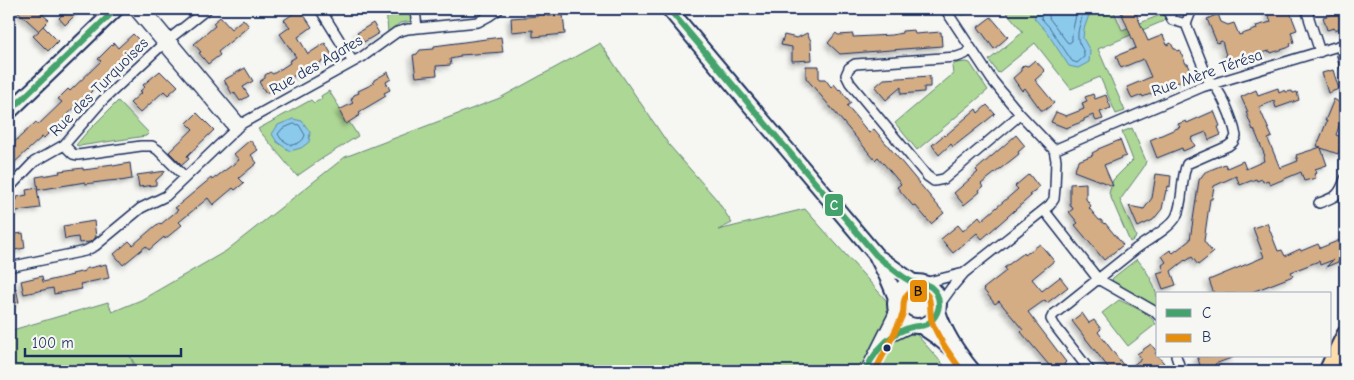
<svg xmlns="http://www.w3.org/2000/svg" width="1354" height="380" font-family="'Comic Neue',sans-serif">
  <style>
    .green { fill: #add794; stroke: #648379 }
    .water { fill: #8ccaec; stroke: #5f8cb3 }
    .lines { fill: none; stroke-linecap: round; stroke-linejoin: round }
    .shore { stroke: #486d97; stroke-width: 1 }
    .building { fill: #d4ad85; stroke: #1b2f5e; filter: url(#shadow) }
    .street-casing { stroke: #1b2f5e; stroke-width: 12 }
    .secondary-casing { stroke: #1b2f5e; stroke-width: 18 }
    .primary-casing { stroke: #1b2f5e; stroke-width: 19 }
    .street { stroke: #f6f6f2; stroke-width: 9 }
    .secondary { stroke: #f6f6f2; stroke-width: 14 }
    .primary { stroke: #fddcac; stroke-width: 15 }
    .bus-1-casing { stroke: #f6f6f2; stroke-width: 10 }
    .bus-2-casing { stroke: #f6f6f2; stroke-width: 10 }
    .bus-1 { stroke: #44a36d; stroke-width: 6 }
    .bus-2 { stroke: #e88e09; stroke-width: 6 }
    .bus-dot { fill: #1b2f5e; stroke: #f6f6f2; stroke-width: 2 }
    .labels { text-anchor: middle; dominant-baseline: central; stroke-width: 5; stroke-linejoin: round; paint-order: stroke }
    .street-label { font-size: 16px; fill: #1b2f5e; stroke: #f6f6f2 }
    .line-badge { stroke: #f6f6f2; stroke-width: 2 }
    .badge-label { font-size: 14px; text-anchor: middle; font-weight: bold; fill: #fff }
    .pale-badge-label { font-size: 14px; text-anchor: middle; font-weight: bold; fill: #111 }
  </style>
  <defs>
    <filter id="shadow"><feDropShadow dx="-3" dy="3" stdDeviation="2.5" flood-color="#0004"/></filter>
  </defs>
  <rect width="100%" height="100%" fill="#f6f6f2"/>
  <filter id="ink" filterUnits="userSpaceOnUse"><feTurbulence type="fractalNoise" baseFrequency=".02" numOctaves="2"/><feDisplacementMap in="SourceGraphic" scale="10" xChannelSelector="R" yChannelSelector="G"/><feConvolveMatrix kernelMatrix="1 2 1 2 8 2 1 2 1" color-interpolation-filters="sRGB"/></filter>
  <g filter="url(#ink)">
    <path class="green" d="M386,9h26l1,12 -13,2 -12,9z
      M972,9h141l9,21 41,-16 3,6 -68,29 27,62 -9,3 -16,-37 -29,12 -36,-46 -37,30 -9,-13 34,-28 -19,-23 -42,6 -2,-4z
      M600,43l69,102 48,55 15,23 -14,7 87,-21 144,162h-462l-19,-5 -6,5h-323l-9,-15 6,15h-127v-40l99,-29 4,10 29,-12 85,-49 119,-94 155,-59z
      M967,62l3,1 18,27 -71,60 -22,-27 58,-49 -1,-8 4,-3z
      M329,91l29,45 -35,22 -26,18 -39,-47 53,-29 3,3 8,-4 -1,-3z
      M118,101l31,32 -3,3 -67,10 -3,-1 11,-13z
      M1132,128l14,33 -2,6 -24,33 16,36 -1,3 -5,3 -21,-49 4,-13 20,-20 -11,-28z
      M1137,259c12,14 21,30 21,48l-45,-24 -1,-4 2,-2z
      M1119,300c12,6 30,12 37,24l-28,22 -26,-33z"/>
    <path class="water" d="M1040,9h47l2,6 -5,14 -1,9 7,13 -1,11 -11,6 -9,-2 -23,-35 -12,-13z
      M293,119l9,2 8,11 -1,10 -8,6 -11,3 -13,-9 -5,-8 6,-9z"/>
    <g class="lines">
      <path class="shore" d="M1044,9l-3,9 9,10 22,33 5,2 7,-6c1,-8 -6,-12 -6,-19 -1,-10 5,-19 5,-29
        M1050,9l-1,9 18,24 2,1 3,-2c-1,-12 5,-22 4,-32
        M294,124l5,1 6,10c-2,7 -7,9 -14,10l-10,-6 -3,-5 4,-5z"/>
    </g>
    <path class="building" d="M15,9h21l13,11 -10,10 4,-4 15,15 -10,10 -15,-15 6,-5z
      M68,9h13l-16,16 -6,-7z
      M300,9l12,18 -14,10 10,17 17,-11 7,12 -34,22 -1,-3 -31,19 -7,-11 6,-4v-3l5,-3 3,2 17,-11 -1,-2 7,-4 -16,-23 10,-7 -6,-7z
      M1120,9h14l14,32 15,-6 4,10 4,-2 3,6h2l1,2 3,-1 6,14h2l5,12 -50,21 -1,-2 -10,4 -5,-12 24,-10 -8,-18 -22,9 -5,-12 20,-8z
      M1267,9h20l1,4 2,-1 7,18 -6,2 3,10 -4,2 1,2 -4,2 -16,5 -1,-2 -18,4 1,3 -25,5 -6,-22 -5,2 -10,-24 11,-5 3,8 7,3 6,-2 5,12 18,-6 -1,-3 15,-4z
      M1345,11v16l-11,3v-2l-7,2 -4,-13z
      M542,12l6,4 15,-1 2,19 -32,3v-7l-21,2 -1,-14 28,-2z
      M220,17l11,12 12,-10 6,7 -31,26 2,3 -12,9 -9,-11 2,-1 -7,-8 21,-18 -2,-3z
      M991,17l17,20 -14,12 -16,-22z
      M373,23l6,10 -15,9 -7,-9z
      M914,30l1,4 26,-2 1,14 -102,8 -12,-11 8,-10 2,2 15,-1v3l39,-2 10,-2v-2z
      M807,33l4,8 1,19 -20,1v-14l-11,-2 3,-10 13,3z
      M133,34l8,8 -10,10 1,1 -41,37 1,1 -28,27 5,5 -10,9 -5,-4 -10,10 -2,-1 -28,26 -1,-1 -4,4v-19l27,-25 2,3 24,-23 -4,-3 10,-10 2,2 31,-30 -3,-2 16,-16 4,5z
      M501,37l2,15 -43,3v2l-10,2 1,6 -15,1 1,9 -21,2 -3,-22 4,-1 3,-4 14,-1v-3z
      M1035,60l10,11 -10,9 19,23 -9,7h-4l-16,-22 -3,3 -9,-13 8,-7v-3l3,-3 4,1z
      M806,66h13v13h6l6,8 3,-3 5,6 1,-1 11,14 -4,3 22,27 5,-4 70,84 -13,11 -16,-19 -2,1 -16,-19 4,-3 -23,-27 -3,3 -69,-82z
      M245,68l8,13 -10,6 6,9 -9,5 -6,-9 -2,2 -8,-14z
      M1333,70l6,19 -11,4 -6,-20z
      M160,71l8,8 2,-1 8,8 -10,9 -4,-4 -24,22 -10,-10 12,-11 -2,-1 5,-4 -2,-2z
      M388,72l3,7 -5,3 4,8 -6,3 2,3 -27,16 1,3 -14,9 -7,-14 14,-7 -2,-3 3,-5 5,-2 -1,-2 15,-7 1,-4z
      M930,76v11h-6v5l-23,2v-7l-15,13 -11,-13 9,-8z
      M1278,88l1,5 6,-3 1,2 6,-1 1,2 4,-1 2,8 -23,8 -2,-7 -15,6 13,30 -4,2 12,29 18,-7 -2,-6 25,-8 -4,-1 10,-25h-2l9,-22 6,4 3,8 -3,10h1l-5,14 6,2 -2,6h2l-4,11 -17,-6 6,17 -12,4 2,4 -3,1 2,4 -12,3 -3,-9 -31,13 -2,-5 -5,2 -1,-3 -5,2 -1,-2 -16,6 -4,-9 -22,10 -2,13h-2l-6,42 9,12 -15,12 -6,-8 -6,4 -1,-1 -14,11 5,14 -13,4 -6,-16 7,-2 -2,-6 4,-3 -4,-6 8,-6 3,3 17,-13 9,-60 6,-8 20,-8 2,4 16,-7 3,8 18,-8 -1,-4 2,-1 -11,-27 -1,1 -7,-18h2l-7,-15 15,-7 2,5z
      M1093,94l2,5 11,-4 5,13 -11,4 3,7 -7,2 -3,-6 -9,4v2l-18,7 -15,-6 5,-10 10,4 18,-7 -2,-6 5,-2 -2,-4z
      M987,105l8,9 -42,33 -2,-3 -12,11 -7,-10 12,-10 1,1 31,-27 2,4z
      M1214,111l6,15 -2,1 3,8 -12,5 -3,-8 -15,6 4,8 -12,5 -1,-3 -25,10 -7,-18 30,-13 -2,-3 8,-3 1,2z
      M197,113l17,17 -27,26 2,3 -7,6 -13,-13 24,-23 -6,-6z
      M1016,135l9,11 -7,6 1,2 -38,30 2,3 -4,3 1,2 -16,13 -10,-12 24,-21 -2,-2z
      M250,140l8,10 -7,5 6,8 -18,15 5,5 -9,7 -2,-2 -20,17 -5,-7 -29,24 3,3 -17,14 -1,-2 -15,13 -3,-4 -23,19 -9,-11 15,-13 4,4 22,-19 5,-3 1,1 17,-14 -3,-2 36,-30 1,2 27,-20 -5,-6z
      M1120,140l6,16 -22,9 9,21 -39,-15 4,-10 15,-6 -1,-2 6,-3v-1z
      M130,163l2,16 -12,2v-1l-12,1 -23,3v-2l-47,8 -2,-13 24,-4 -1,-2 24,-3v2l16,-2v-2l14,-2v2z
      M166,171l-10,9v5l-17,2 -2,-12z
      M1029,174l10,13 -10,8 2,1 -49,43 -5,-6 -24,20 -12,-14 17,-14 5,6 16,-15 3,4 36,-31 -3,-3z
      M1156,174l15,2 -1,11 -2,-1 -1,5 -1,-1 -4,19 -9,11 -15,7 -9,-21 15,3 8,-11z
      M1086,183v16l5,7 -2,2 10,12h2l3,4 1,-1 18,22 -19,15 -29,-35 3,-2 -9,-11 4,-3 -3,-5v-20z
      M37,188l3,20 -31,4v-12h8v-3l10,-2 -1,-5z
      M94,221l2,16 -6,5 -11,1 -1,-6 -13,2 -2,-13z
      M1267,223l11,28 4,-1 3,6 15,-7 1,2 17,-7 2,4 25,-10v21l-19,8 7,-7 -13,5 -1,-4 -28,11 2,4 -46,18h-33l-5,-14 55,-23 -11,-29z
      M23,233l2,15 -16,3v-16z
      M1040,244l14,17 -22,18 10,12 18,-14 8,10 -21,16 -2,-3 -17,12 38,50 -2,2 6,7h-16l-33,-39 2,-2 -24,-29 -4,3 -12,-15 23,-18 -2,-3 20,-15 1,2z
      M106,264l3,14 -29,6 2,5 -28,5 -1,-6 -29,6 -3,-13 21,-5 1,6 30,-7 -1,-1 13,-3v-2z
      M16,288l3,14 -10,3v-15z
      M1082,313l7,10 5,-3 7,9 -3,3 29,38 14,-11 -4,-5 14,-10 6,8 -2,1 9,10 -10,8h-43l-39,-50z
      M1197,356h36l1,1 -19,7 2,7h-15z"/>
    <g class="lines">
      <defs>
        <path id="street" d="M133,9l102,121
          M145,9l96,115
          M320,9l33,53
          M415,9l2,19
          M1167,9l5,11 14,4
          M1306,9l14,43
          M1340,46l5,20
          M971,49l-6,5 -8,3 -102,7 -6,4 -3,7 4,8 77,93 7,5 10,-2 71,-60 4,-6
          M64,145l9,9 5,1 63,-9h11l6,4 27,27
          M1054,150l148,-63 143,-43
          M9,188l25,-26 30,-17 38,-44 61,-57 44,-35
          M1319,203c17,-6 20,-7 26,-24
          M1044,210l54,69 56,32 4,4
          M9,267l76,-16 10,-5 46,-38 25,-12 75,-72 121,-67 35,-25 11,-3 70,-7 11,-6 10,-7
          M924,283l40,-10
          M939,305l13,-18 12,-14 86,-68 4,-6 1,-11 1,-28 -2,-10 -35,-37 -27,-33 -47,-71
          M878,350l15,-14 21,-10
          M1176,356l5,15
          M865,371l30,-60
          M1090,371l-35,-45 -4,-7 2,-4c28,-22 56,-45 84,-67 11,-8 33,-20 39,-31 8,-15 4,-37 11,-53l41,-18 5,-4 3,-6c-3,-16 -15,-47 -28,-57l-22,-55 4,-10 -2,-5"/>
        <path id="secondary" d="M669,9l207,246 12,24 8,19
          M9,112l107,-103
          M881,259l32,23
          M895 304a22 22 0 1 1 44 0a22 22 0 1 1-44 0Z
          M938,311c7,23 20,42 35,60
          M921,326l16,11 17,14"/>
        <path id="primary" d="M1327,371l5,-11 13,-26"/>
      </defs>
      <use href="#street" class="street-casing"/>
      <use href="#secondary" class="secondary-casing"/>
      <use href="#primary" class="primary-casing"/>
      <use href="#street" class="street"/>
      <use href="#secondary" class="secondary"/>
      <use href="#primary" class="primary"/>
      <defs>
        <path id="bus-1" d="M669,9l207,246c11,9 22,20 34,26 7,3 16,1 22,7 5,4 7,11 7,17 -1,10 -9,21 -20,21 -6,1 -1,-1 -7,1 -6,1 -13,5 -18,8 -13,9 -22,22 -29,36
          M9,112l107,-103"/>
        <path id="bus-2" d="M875,371c9,-18 19,-36 27,-55 3,-6 0,-12 3,-18 5,-9 17,-10 23,-2 4,7 1,18 4,26 7,18 19,34 30,49"/>
      </defs>
      <use href="#bus-1" class="bus-1-casing"/>
      <use href="#bus-2" class="bus-2-casing"/>
      <use href="#bus-1" class="bus-1"/>
      <use href="#bus-2" class="bus-2"/>
    </g>
  </g>
  <circle class="bus-dot" cx="887" cy="348" r="4.5"/>
  <g class="labels">
    <g class="street-label">
      <text transform="translate(316 65) rotate(-30)">Rue des Agates</text>
      <text transform="translate(1207 73) rotate(-19)">Rue Mère Térésa</text>
      <text transform="translate(99 87) rotate(-45)">Rue des Turquoises</text>
    </g>
  </g>
  <g class="line-badge">
    <rect x="824" y="193" width="20" height="24" rx="5" fill="#44a36d"/>
    <rect x="909" y="279" width="19" height="24" rx="5" fill="#e88e09"/>
  </g>
  <g class="badge-label">
    <text x="834" y="210">C</text>
  </g>
  <g class="pale-badge-label">
    <text x="918" y="296">B</text>
  </g>
  <rect width="1354" height="380" fill="none" stroke="#f6f6f2" stroke-width="30"/>
  <rect x="15" y="15" width="1324" height="350" fill="none" stroke="#1b2f5e" stroke-width="2" filter="url(#ink)"/>
  <rect x="1156" y="292" width="175" height="65" fill="#f6f6f2" stroke="#9ea6b7"/>
  <rect x="1166" y="309" width="25" height="8" fill="#44a36d" stroke="#9ea6b7"/>
  <text x="1202" y="318" font-size="15" fill="#1b2f5e">C</text>
  <rect x="1166" y="334" width="25" height="8" fill="#e88e09" stroke="#9ea6b7"/>
  <text x="1202" y="342" font-size="15" fill="#1b2f5e">B</text>
  <path d="M25 348v8h156v-8" fill="none" stroke="#1b2f5e" stroke-width="2.5"/>
  <text x="32" y="348" font-size="15" fill="#1b2f5e" stroke="#f6f6f2" stroke-width="4" paint-order="stroke">100 m</text>
</svg>
